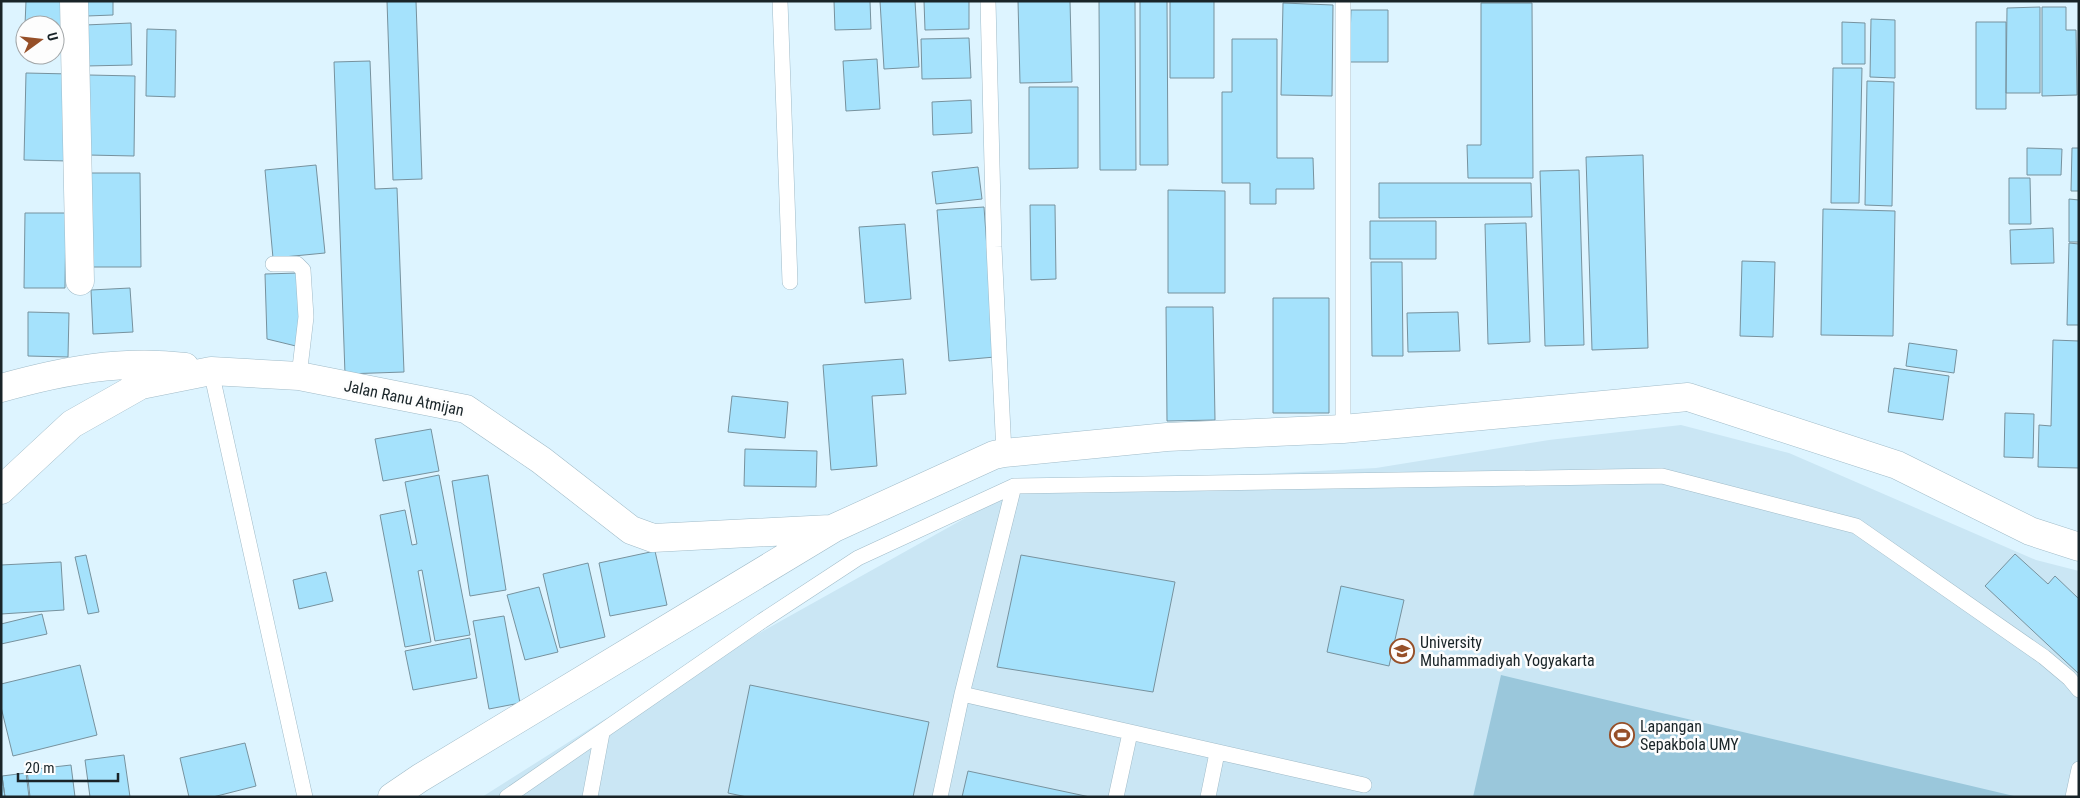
<svg xmlns="http://www.w3.org/2000/svg" width="2080" height="798" font-family="'Roboto Condensed',sans-serif">
  <style>
    .built { fill: #cae6f4 }
    .green { fill: #9ac7db }
    .building { fill: #a5e2fc; stroke: #77929e }
    .lines { fill: none; stroke-linecap: round; stroke-linejoin: round }
    .service-casing { stroke: #a0bbc8; stroke-width: 16 }
    .minor-casing { stroke: #a0bbc8; stroke-width: 29 }
    .service { stroke: #fff; stroke-width: 15 }
    .minor { stroke: #fff; stroke-width: 28 }
    .labels { text-anchor: middle; dominant-baseline: central; stroke-width: 5; stroke-linejoin: round; paint-order: stroke }
    .street-label { font-size: 16px; fill: #192428; stroke: #fdfdfd }
    .poi-label { font-size: 16px; fill: #192428; stroke: #fdfdfd; text-anchor: start }
  </style>
  <rect width="100%" height="100%" fill="#ddf4ff"/>
  <path class="built" d="M1681,425l108,28 247,107 43,11v226h-1597l120,-76 408,-228 151,-14 215,-11 173,-28z"/>
  <path class="green" d="M1501,675l513,121v1h-541z"/>
  <path class="building" d="M26,1h40l-1,46 -10,-1v-21h-30z
    M86,1h27v14l-26,1z
    M387,1h29l6,178 -29,1z
    M834,1h36l1,28 -36,1z
    M880,1h35l4,66 -35,2z
    M924,1h45v28l-44,1z
    M1018,1h52l2,81 -52,1z
    M1099,1h36l1,169h-36z
    M1140,1h27l1,164h-28z
    M1170,1h44v77h-44z
    M1283,3l50,2 -1,91 -51,-1z
    M1481,3h51l1,175h-65l-1,-33h14z
    M2040,7v86h-34l1,-85z
    M2042,7h24v23h10l1,65 -35,1z
    M1351,10h37v52h-39z
    M1871,19l24,1v58l-25,-1z
    M1842,22l23,1v41h-23z
    M1976,22h30v87h-30z
    M131,23l1,42 -46,1 -1,-41z
    M147,29l29,1 -1,67 -29,-1z
    M969,38l2,40 -49,1 -1,-40z
    M1232,39h45v119h36l1,31h-38v15h-26v-21h-28v-91h10z
    M877,59l3,50 -34,2 -3,-50z
    M370,61l5,128 22,-1 7,184 -59,2 -11,-312z
    M1833,68h29l-3,135h-28z
    M26,73l44,1 -2,87 -44,-1z
    M89,75l46,1 -1,80 -46,-1z
    M1867,81l27,1 -2,124 -27,-1z
    M1029,87h49v81l-49,1z
    M971,100l1,33 -39,2 -1,-33z
    M2027,148l35,1 -1,26h-34z
    M2072,148h7v43h-8z
    M1643,155l5,193 -56,2 -6,-193z
    M316,165l9,88 -52,5 -8,-88z
    M978,167l4,32 -46,5 -4,-32z
    M1579,170l5,175 -39,1 -5,-175z
    M89,173h51l1,94h-51z
    M2009,178h21l1,46h-22z
    M1379,183h152l1,34 -153,1z
    M1168,190l57,1v102h-57z
    M2069,199l10,1v42h-10z
    M1030,205h25l1,74 -25,1z
    M984,207l11,150 -46,4 -12,-151z
    M1823,209l72,2 -2,125 -72,-1z
    M25,213h41l-1,75h-41z
    M1370,221h66v38h-66z
    M1526,223l4,119 -42,2 -3,-120z
    M905,224l6,75 -46,4 -6,-76z
    M2053,228l1,35 -43,1 -1,-34z
    M2069,243l10,1v81h-12z
    M1742,261l33,1 -2,75 -33,-1z
    M1371,262h31l1,94h-31z
    M298,273l2,74 -33,-8 -2,-65z
    M130,288l3,44 -40,2 -2,-44z
    M1273,298h56v115h-56z
    M1166,307h47l2,113 -48,1z
    M28,312l41,1 -1,44 -40,-1z
    M1458,312l2,39 -52,1 -1,-39z
    M2053,340l26,1v127l-41,-1 1,-42 12,1z
    M1909,343l48,7 -3,23 -48,-7z
    M903,359l3,35 -34,2 5,70 -46,4 -8,-105z
    M1894,368l55,8 -6,44 -55,-8z
    M732,396l56,6 -3,36 -57,-6z
    M2005,413l29,1 -1,44 -29,-1z
    M431,429l8,42 -56,10 -8,-42z
    M745,449l72,2 -1,36 -72,-1z
    M439,475l31,160 -35,6 -13,-71 -4,1 13,71 -26,5 -25,-132 25,-5 7,35 5,-1 -12,-62z
    M488,475l18,115 -36,6 -18,-115z
    M655,551l12,54 -57,11 -11,-53z
    M2015,554l33,30 7,-8 24,23v75l-94,-88z
    M86,555l13,57 -11,2 -13,-57z
    M1021,555l154,27 -22,110 -156,-25z
    M61,562l3,48 -63,4v-49z
    M588,563l17,74 -45,11 -17,-74z
    M326,572l7,29 -34,8 -6,-29z
    M1341,586l63,14 -15,66 -62,-14z
    M539,587l19,65 -33,8 -18,-65z
    M42,614l5,20 -46,10v-20z
    M504,616l16,87 -31,6 -16,-88z
    M470,638l7,40 -64,12 -8,-39z
    M80,665l17,70 -84,21 -12,-49v-23z
    M750,685l179,37 -16,75h-166l-19,-4z
    M245,743l11,43 -43,11h-24l-9,-39z
    M124,755l6,42h-40l-5,-37z
    M71,765l4,32h-45l-3,-27z
    M968,771l122,26h-128z
    M26,773l3,24h-24l-3,-21z
    M1,776h1l3,21h-4z"/>
  <g class="lines">
    <defs>
      <path id="service" d="M780,1l10,281
        M988,1l6,246 10,206
        M273,264h24l6,6 3,47 -7,59
        M211,371l94,426
        M1343,429v-428
        M962,694l402,91
        M507,797l255,-176 96,-63 156,-72 648,-10 194,50 188,131 25,21 10,12
        M590,797l12,-64
        M940,797l22,-103 52,-208
        M1116,797l14,-64
        M1208,797l9,-44
        M2073,797l6,-28"/>
      <path id="minor" d="M74,1l6,280
        M1,388c61,-17 121,-29 184,-21
        M1,490l71,-66 69,-39 70,-14 88,5 167,33 75,51 90,70 22,8 177,-9
        M392,797l28,-19 414,-250 160,-73 10,-2 163,-16 176,-8 345,-32 209,68 133,66 49,16"/>
    </defs>
    <use href="#service" class="service-casing"/>
    <use href="#minor" class="minor-casing"/>
    <use href="#service" class="service"/>
    <use href="#minor" class="minor"/>
  </g>
  <defs>
    <symbol id="university-ring" viewBox="-11 -11 22 22"><circle r="9.5" fill="#fdfdfd" stroke="#964f28" stroke-width="1.5"/><path d="M0-5L7-2L0 1L-7-2ZM-4 1L0 2.5L4 1V4Q0 6-4 4Z" fill="#964f28"/></symbol>
    <symbol id="stadium-ring" viewBox="-11 -11 22 22"><circle r="9.5" fill="#fdfdfd" stroke="#964f28" stroke-width="1.5"/><path d="M0-5a6.5 5 0 1 0 0 10a6.5 5 0 1 0 0-10ZM-3.5-1.8h7v3.6h-7Z" fill="#964f28"/></symbol>
  </defs>
  <g fill-rule="evenodd">
    <use href="#university-ring" x="1388" y="637" width="28" height="28"/>
    <use href="#stadium-ring" x="1608" y="721" width="28" height="28"/>
  </g>
  <g class="labels">
    <g class="street-label">
      <text transform="translate(404 398) rotate(12)">Jalan Ranu Atmijan</text>
    </g>
    <g class="poi-label">
      <text x="1420" y="642">University<tspan x="1420" dy="18">Muhammadiyah Yogyakarta</tspan></text>
      <text x="1640" y="726">Lapangan<tspan x="1640" dy="18">Sepakbola UMY</tspan></text>
    </g>
  </g>
  <rect width="2080" height="798" fill="none" stroke="#192428" stroke-width="5"/>
  <g transform="translate(40 40) rotate(75)"><circle r="24" fill="#fdfdfd" stroke="#a2a6a8"/>
  <path d="M0-4L9 19L0 12L-9 19Z" fill="#964f28"/>
  <text y="-8" font-size="14" font-weight="bold" text-anchor="middle" fill="#192428">U</text>
  </g>
  <path d="M18 773v8h100v-8" fill="none" stroke="#192428" stroke-width="2.5"/>
  <text x="25" y="773" font-size="15" fill="#192428" stroke="#fdfdfd" stroke-width="4" paint-order="stroke">20 m</text>
</svg>
